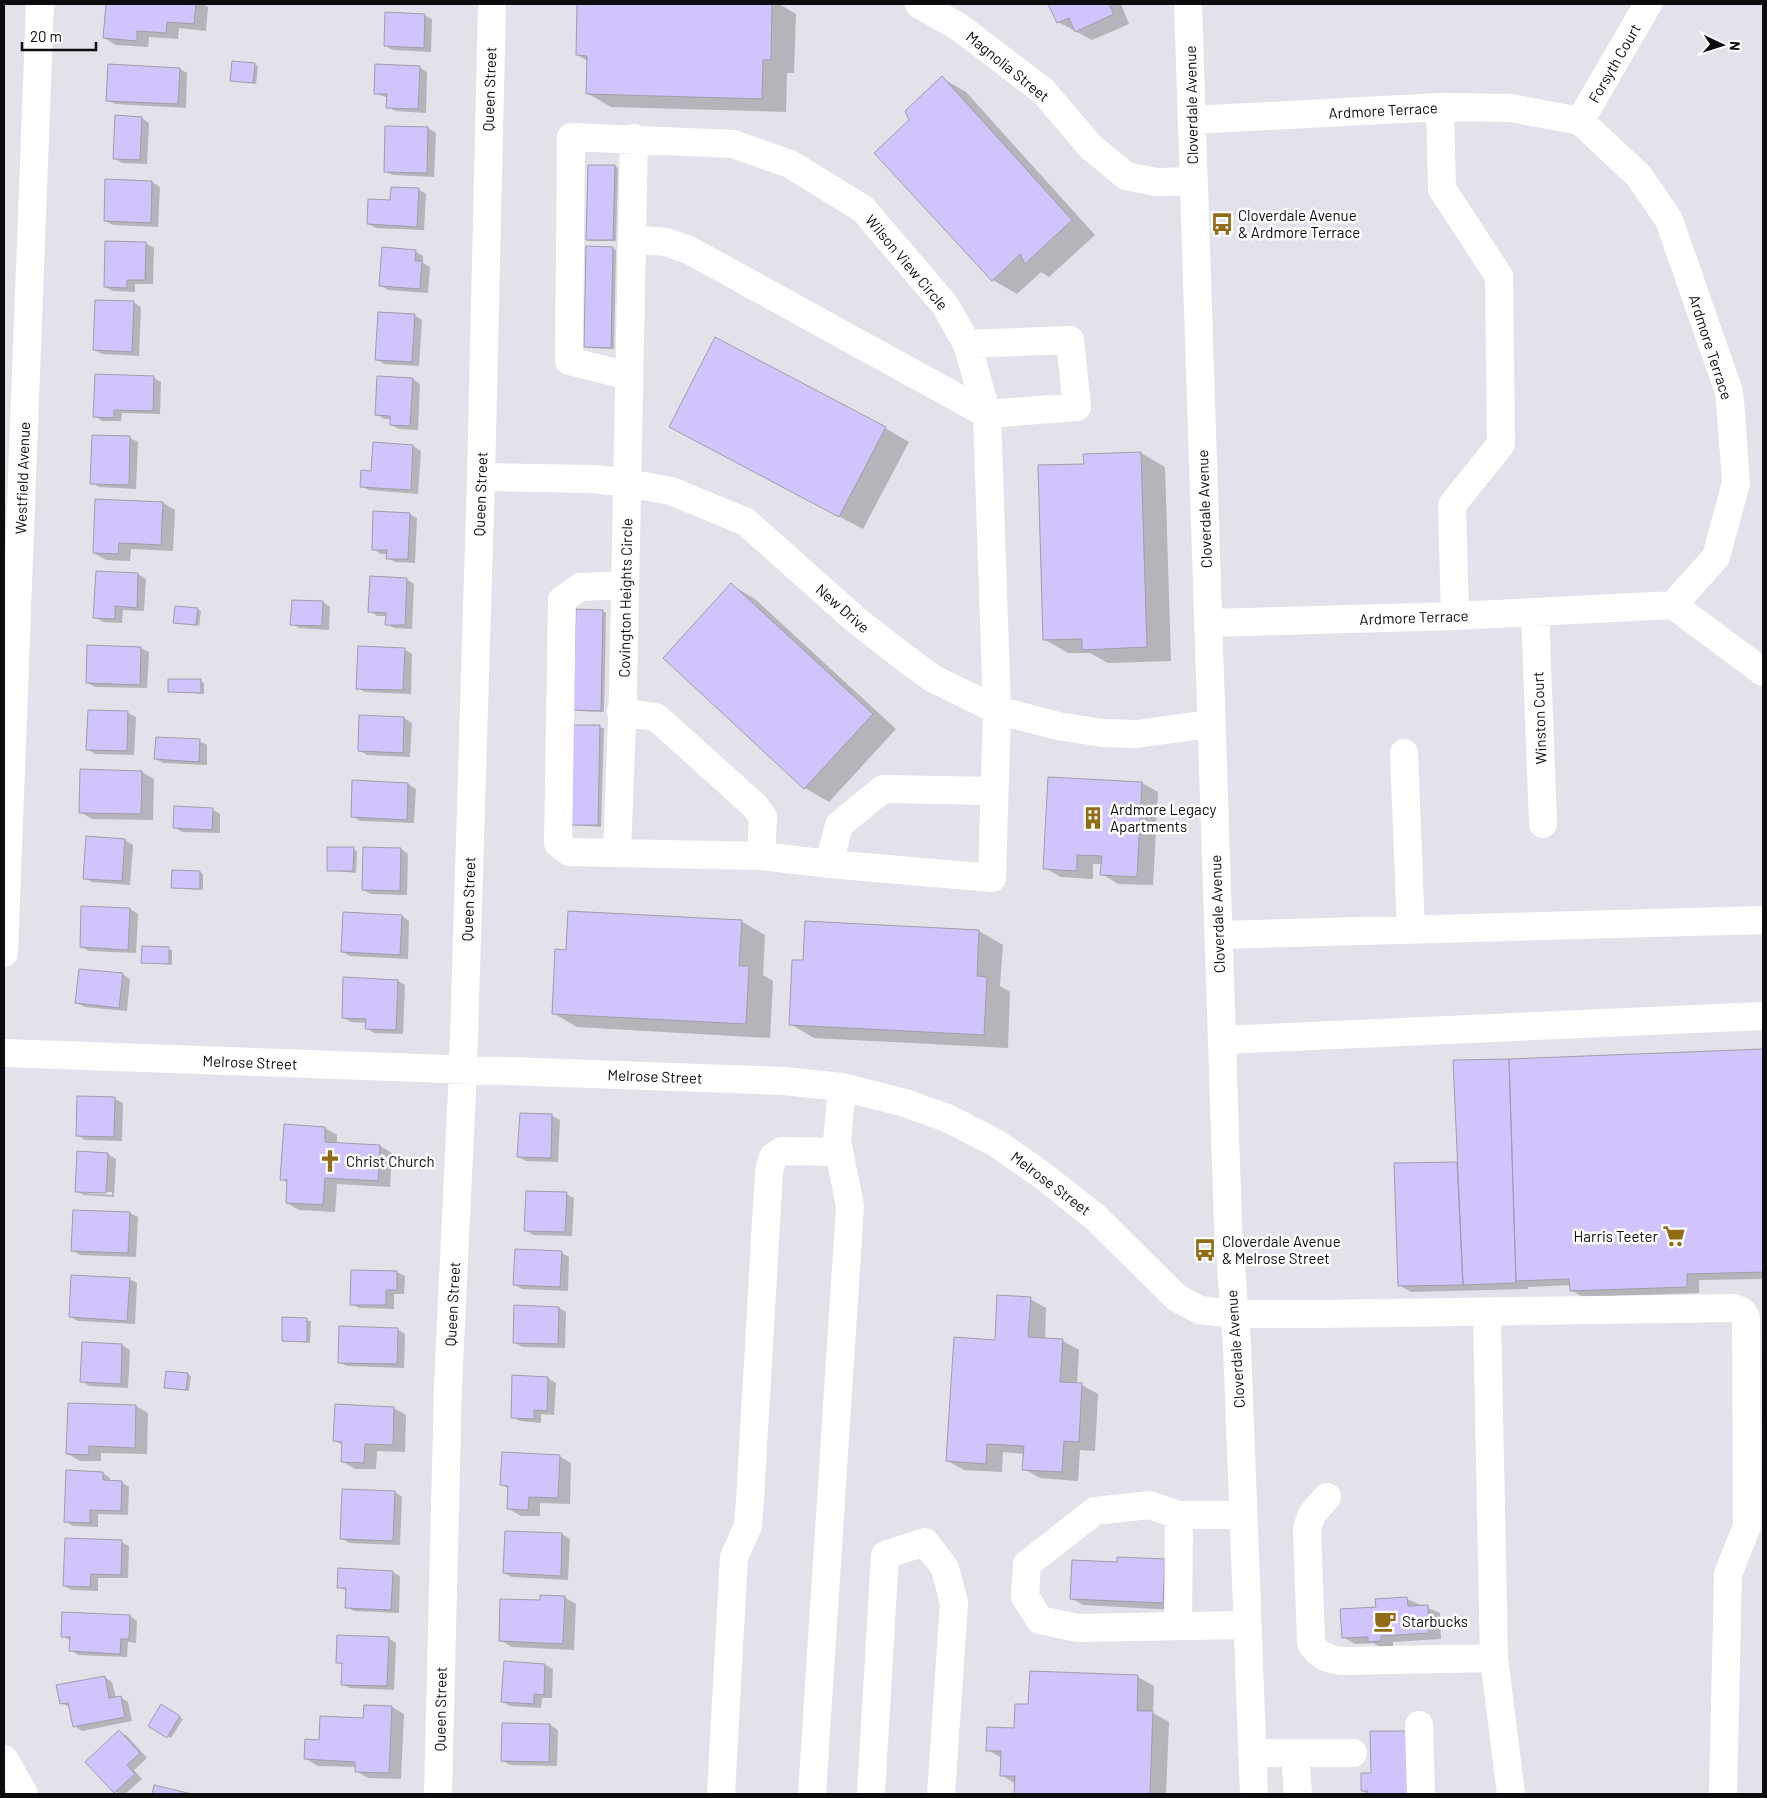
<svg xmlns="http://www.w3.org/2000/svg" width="1767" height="1798" font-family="Barlow,sans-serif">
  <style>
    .shadow { fill: #0003; fill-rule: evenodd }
    .building { fill: #d1c3fb; stroke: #a09ea6 }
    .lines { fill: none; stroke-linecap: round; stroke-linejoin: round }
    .minor { stroke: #fff; stroke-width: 28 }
    .labels { text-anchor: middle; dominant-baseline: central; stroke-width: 5; stroke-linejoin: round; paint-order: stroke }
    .street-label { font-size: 15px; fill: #0c0b0e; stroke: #fff }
    .poi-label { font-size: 15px; fill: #0c0b0e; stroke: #fff; text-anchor: start }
  </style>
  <rect width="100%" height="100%" fill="#e3e1e9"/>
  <path class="shadow" d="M107,4h96l5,3 -2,24 -27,-3 -1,11 -29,-2 -1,10 -32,-2 -12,-7z
    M578,4h201l17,10 -2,59h-7l-1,39 -175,-5 -24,-14 1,-32 -11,-6z
    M1050,4h71l8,20 -37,16 -34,-18z
    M424,15l8,4 -1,33 -38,-2 -8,-4z
    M254,64l4,2 -2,18 -24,-4z
    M419,67l8,5 -1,41 -31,-2 -7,-4v-9l-13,-5z
    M180,69l7,4 -1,35 -71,-4 -8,-4z
    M942,78l24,14 129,143 -46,42 -8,-5 -24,22 -24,-14 -83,-160z
    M142,118l7,5 -2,41 -25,-1 -8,-5z
    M428,128l8,5 -2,44 -41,-2 -8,-4z
    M615,166l3,2 -2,73h-25l-4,-2z
    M152,182l8,5 -2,40 -45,-2 -8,-4z
    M418,189l8,5 -2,36 -48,-2 -8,-4 23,-23z
    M146,243l8,5 -1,36h-18v8l-22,-1 -8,-4z
    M612,248l4,2 -2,99 -26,-1 -3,-2z
    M416,252l7,4v7l7,4 -2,26 -40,-3 -8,-5z
    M133,302l8,5 -2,49 -37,-2 -8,-4z
    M414,315l8,5 -3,46 -35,-2 -7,-5z
    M154,378l7,4 -1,32 -38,-1 -1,8h-19l-7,-5z
    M413,379l7,5 -2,46 -19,-1 -8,-4v-6h-7l-8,-5z
    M885,428l24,14 -46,87 -169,-89z
    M130,438l8,4 -2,47 -37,-2 -7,-4z
    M413,446l8,5 -3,43 -49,-4 -8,-4z
    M1141,453l24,14 6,194 -63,2 -18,-10h-22l-24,-14 41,-174v-10z
    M163,503l12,7 -2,41 -42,-2 -1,12 -24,-1 -12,-7z
    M409,514l8,4 -2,45 -20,-1 -7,-4v-4h-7l-8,-5z
    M138,574l8,5 -2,32 -21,-1 -1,13 -19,-1 -8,-5z
    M406,579l8,5 -2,45 -18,-1 -7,-4v-8h-10l-7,-5z
    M731,585l24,14 141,130 -67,73 -24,-14z
    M323,602l7,5 -1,23 -30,-2 -7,-4z
    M197,609l4,2 -2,15 -25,-4z
    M602,611l4,2 -2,99 -26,-1 -3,-2z
    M141,648l8,4 -2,36 -52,-1 -8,-5z
    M404,649l8,5 -1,40 -46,-2 -7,-4z
    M200,681l4,2v11l-35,-3z
    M89,711l39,2 8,4 -2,38 -39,-1 -7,-5z
    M361,717l43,1 8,5 -2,34 -43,-2 -8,-5z
    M574,726l30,2 -3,99 -28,-2z
    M199,741l8,4v20l-44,-2 -7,-4z
    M142,772l12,7 -1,41 -61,-1 -12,-7z
    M354,782l54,2 8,5 -2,34 -54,-2 -8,-5z
    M1142,783l16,9 -5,93 -35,-1 -16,-10v-10h-9v15l-32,-2 -16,-9z
    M212,809l8,5v19l-38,-1 -8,-5z
    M125,840l8,5 -3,40 -38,-3 -7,-4z
    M353,849l4,2 -1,22 -28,-3z
    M401,849l7,5 -1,41 -36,-1 -8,-4z
    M200,872l3,2v16l-30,-2z
    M130,909l8,5 -2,39 -47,-2 -8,-4z
    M402,916l7,5 -1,38 -58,-3 -8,-4z
    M741,921l24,14 -2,40 10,6 -3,57 -193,-11 -24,-14 14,-62z
    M979,931l24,14 -3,41 10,6 -2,56 -194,-10 -24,-14 14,-63z
    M143,947l29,3v15l-30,-3z
    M122,974l8,5 -3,32 -42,-4 -8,-4z
    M398,981l7,4 -2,49 -29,-1 -8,-5 1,-5 -16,-1 -8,-4z
    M1763,1050v229l-64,1v13l-116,4 -12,-7v-5l-43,2v2l-117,3 -12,-7 -4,-121 64,-1 -4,-102z
    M115,1099l8,4 -1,38 -37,-1 -8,-5z
    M521,1114l31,2 8,4 -2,42 -32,-1 -8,-4z
    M325,1128l12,7v9l43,2 12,7 -2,34 -53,-3 -2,28 -36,-2 -12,-7 1,-20 -6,-4z
    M108,1154l8,5 -2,38 -30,-2 -7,-4zM83,1191l29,1v3l-29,-2z
    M566,1194l8,4 -2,38 -39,-1 -7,-5z
    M130,1213l8,4 -2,40 -56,-2 -8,-5z
    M562,1253l7,4 -1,34 -46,-2 -7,-4z
    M352,1271l45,1 8,4 -1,18h-10v15l-35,-1 -7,-4z
    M129,1279l8,4 -2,41 -57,-3 -8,-4z
    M1030,1299l16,9 -1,31 18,2 16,9 -2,34 5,1 16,9 -3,57 -15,-1 -2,31 -38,-3 -16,-9 1,-15 -22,-2 -1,20 -38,-2 -16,-9 48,-120z
    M559,1308l7,4 -1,36 -43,-1 -8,-5z
    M284,1318l27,3 -1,22 -27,-3z
    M397,1329l8,5 -1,34 -57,-2 -8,-4z
    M83,1344l39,1 8,5 -2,38 -39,-2 -7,-5z
    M187,1374l4,2 -2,15 -23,-4z
    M513,1377l35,1 8,5 -2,32 -13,-1v9l-21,-2 -8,-4z
    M336,1405l58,3 12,7 -1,37 -28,-1 -1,18h-21l-12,-7v-17l-8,-4z
    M136,1406l12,7 -1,41 -46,-1v8h-21l-12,-7z
    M559,1456l12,7 -1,41 -30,-1v13h-19l-12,-7v-20l-8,-5z
    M103,1473l7,5v4h11l8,5 -1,28 -30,-1v13l-25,-1 -8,-5z
    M395,1492l7,5 -2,48 -51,-2 -8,-5z
    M562,1534l8,5 -2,41 -56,-3 -8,-4z
    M121,1542l8,4 -1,32h-30v13l-26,-1 -8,-4z
    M1165,1560l10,50 -92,-5 -12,-7 47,-35z
    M392,1572l8,4 -1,37 -45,-2 -7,-4v-16l-9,-4z
    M564,1597l12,7 -2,46 -62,-3 -12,-7 41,-39z
    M1407,1599l33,14 1,26 -48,3v5l-11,1 -9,-5 -18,1 -12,-7 34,-28z
    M130,1616l7,5 -1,22 -8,-1 -1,15 -49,-2 -7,-5 -1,-10 -8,-4z
    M388,1638l8,5 -2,47 -44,-2 -8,-4 1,-19 -5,-3z
    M505,1662l40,3 8,4 -1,29h-10l-1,10 -31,-2 -8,-4z
    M1031,1672l107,5 16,9 -1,27 16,9 -3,72h-151l1,-10 -15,-9 1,-17 -15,-8 28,-21 14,-24z
    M104,1677l8,5 4,16 4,-1 8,5 4,19 -50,10 -8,-5 -4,-19 -9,-4z
    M162,1706l21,13 -12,19 -21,-12z
    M392,1707l12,7 -3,65 -33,-1 -12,-7v-4l-38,-1 -12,-7 14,-18z
    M550,1725l8,5 -1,36 -47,-1 -8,-5z
    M120,1732l7,4 20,22 -13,12 8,9 -17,15 -10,-2z
    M1372,1774l49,20h-52l-7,-3z"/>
  <path class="building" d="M106,4h90l-2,20 -27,-2 -1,11 -29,-2v10l-34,-3z
    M577,4h195l-1,56h-8l-1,39 -176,-5 1,-38 -11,-1z
    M1048,4h61l5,10 -39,18 -6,-14 -12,5z
    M385,12l40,2 -1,34 -40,-2z
    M232,61l23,2 -2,20 -23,-2z
    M108,64l72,4 -2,36 -72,-3z
    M375,64l45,2 -2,43 -32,-1 1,-14h-13z
    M942,76l130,144 -47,44 -5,-10 -28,27 -118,-128 35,-33 -4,-9z
    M115,115l27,2 -2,43 -27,-1z
    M385,126l43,1 -1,46 -43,-1z
    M588,165h27l-2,75h-27z
    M105,179l47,2 -1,42 -47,-2z
    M391,187l28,1 -2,39 -50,-3 1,-25 22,1z
    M105,241l41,1 -1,38h-18v8l-23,-1z
    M586,246l27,1 -2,101 -27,-1z
    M382,247l34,3 -1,11h7l-2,28 -41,-3z
    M95,300l39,1 -2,51 -39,-2z
    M378,312l37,2 -3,48 -37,-2z
    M715,337l171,90 -47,90 -170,-90z
    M95,374l59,2 -1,35 -39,-1v8l-21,-1z
    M377,376l36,2 -3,48 -20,-1v-9l-15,-1z
    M92,435l38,1 -1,49 -39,-1z
    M373,442l40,3 -2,45 -51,-3 1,-17 10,1z
    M1141,452l6,195 -65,3v-11l-39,1 -5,-175 46,-1 -1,-10z
    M95,499l68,3 -2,43 -42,-2 -1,11 -25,-1z
    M373,511l37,2 -2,46h-22l1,-9h-15z
    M96,571l42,2 -1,35 -22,-2v13l-22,-1z
    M370,576l37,2 -2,47h-20l1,-12 -18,-1z
    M731,583l142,131 -69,75 -141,-131z
    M292,600l31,1 -1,25 -32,-1z
    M175,606l23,2 -2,17 -23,-2z
    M576,609l27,1 -2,101 -28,-1z
    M87,645l54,2 -1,38 -54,-2z
    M358,646l47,2 -2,42 -47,-1z
    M168,679h33v14l-33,-1z
    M88,710l40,1 -1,40 -41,-1z
    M359,715l45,2 -1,36 -45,-2z
    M573,725h27l-2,100h-27z
    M156,737l44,2 -1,23 -45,-3z
    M80,769l62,2 -1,43 -62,-1z
    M1048,777l94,5 -5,95 -37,-2 2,-19 -25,-1v16l-34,-2z
    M352,780l56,3 -1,37 -56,-3z
    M174,806l39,2 -1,22 -39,-2z
    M86,836l39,3 -3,42 -39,-2z
    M327,847h27l-1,24h-26z
    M363,847l38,1 -1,43 -38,-1z
    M172,870l28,1v18l-29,-1z
    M81,906l49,2 -2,42 -48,-3z
    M568,911l174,9 -3,46h10l-3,58 -194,-10 3,-65 11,1z
    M343,912l59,3 -2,40 -59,-3z
    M805,921l174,9 -2,46 10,1 -3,58 -195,-10 3,-65h11z
    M142,946l27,1v17l-28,-1z
    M79,969l44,4 -4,35 -44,-5z
    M343,977l55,3 -2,50 -31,-1 1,-10 -24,-1z
    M1763,1049v223l-76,2v13l-117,4 -1,-12 -53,2 -7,-222z
    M1509,1059l7,224 -53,2 -10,-225z
    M77,1096l38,1 -1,40 -38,-1z
    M520,1113l32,1 -1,44 -34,-1z
    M284,1124l41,3v15l55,3 -2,36 -53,-3 -2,27 -37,-2 1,-23h-7z
    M77,1151l31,2 -2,40 -31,-1z
    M1457,1162l6,123 -65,1 -4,-123z
    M526,1191l41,1 -2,40 -41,-1z
    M73,1210l57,2 -2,41 -57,-2z
    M515,1249l47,2 -2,36 -47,-2z
    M351,1270l46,1v19h-11v15h-36z
    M71,1275l59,3 -3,43 -58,-4z
    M997,1295l34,2 -3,40 35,2 -3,43 22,1 -3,59 -15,-1 -2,31 -40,-2 2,-24 -37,-2 -1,20 -40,-3 8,-124 41,3z
    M514,1305l45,2 -1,37 -45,-1z
    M282,1317l25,1v24l-25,-1z
    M339,1326l59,2 -1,36 -59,-1z
    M82,1342l40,2 -1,40 -41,-2z
    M166,1371l22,2 -2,17 -22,-2z
    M512,1375l36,2 -1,34 -13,-1v9l-23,-1z
    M68,1403l68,2 -1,43 -46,-2v9l-23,-1z
    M335,1404l59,3 -1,38 -28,-1 -1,19 -23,-1 1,-20 -9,-1z
    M502,1452l58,3 -2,43 -29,-1 -1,13 -21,-1 1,-23 -8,-1z
    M66,1470l37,2v8l19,1 -1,30 -31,-1v13l-26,-1z
    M342,1489l53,2 -2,50 -53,-2z
    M505,1531l57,2 -1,43 -58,-3z
    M65,1538l57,2 -1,35 -30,-1 -1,13 -27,-1z
    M1117,1557l48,2 -2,44 -93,-4 2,-39 45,2z
    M338,1568l55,3 -2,39 -46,-2 1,-20h-9z
    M540,1595l25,1 -2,48 -64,-3 1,-42 40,1z
    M1407,1597l1,9 20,-1 1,28 -48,3v5l-13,1v-5l-26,1 -2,-29 36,-2 -1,-8z
    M62,1612l68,3 -1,24h-8l-1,15 -51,-3 1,-14h-9z
    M337,1635l52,2 -2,49 -46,-1 1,-22h-6z
    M504,1661l41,3 -1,31 -10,-1v10l-33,-2z
    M1030,1671l108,4 -1,36h16l-3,83h-136l1,-18h-15l1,-25h-15l1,-24 27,1 1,-24h13z
    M105,1676l4,22 12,-2 4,21 -52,10 -5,-24 -8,1 -4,-19z
    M161,1704l19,12 -13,22 -19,-12z
    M364,1705l28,1 -3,67 -34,-1v-10l-51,-3 1,-20 14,1 1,-24 43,2z
    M502,1723l48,1 -1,38 -48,-1z
    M119,1730l21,23 -13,12 8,9 -21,19 -29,-31z
    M1370,1731h39l1,63h-42v-3h-7v-18h10z
    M154,1785l38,9h-40z"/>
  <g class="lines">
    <path class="minor" d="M919,4l40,23 84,64 48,56 35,29 30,6 37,-1
      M1188,4l40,1221 9,121 17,448
      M1440,107l2,82 57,87 2,168 -49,61 3,111
      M1192,120l248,-13 71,1 69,13 59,55 30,44 60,172 2,21 5,70 -20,74 -43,48 -218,11 -247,7
      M1580,121l68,-117
      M634,138l-11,555 -6,160 144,3 68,8
      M632,239l34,3 23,8 298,164 90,-7 -7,-67 -103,4
      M629,376l-60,-15 2,-224 162,7 57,20 73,45 82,96 22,39 20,70 10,296 -5,168 -163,-14 10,-39 44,-36 111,2
      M481,477l113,2 33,4 44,8 75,31 110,98 41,32 35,26 65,32 61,16 45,7 33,1 74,-10
      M1673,605l90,67
      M1535,612l8,212
      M621,712l35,5 99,89 8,11 -2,39
      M1404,753l7,177
      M617,853l-48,-1 -11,-9 4,-243 18,-13 45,-2
      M1218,935l545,-15
      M4,953l36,-949
      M1222,1040l541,-24
      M4,1053l780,28 58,6 63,16 42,15 49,25 46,32 53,42 82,81 23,12 34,4h85l415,-6 9,4 3,6 1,208 -19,48 -5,220
      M1487,1313l7,345 17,136
      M1327,1497l-15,17 -5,14 4,115c8,13 16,16 31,18l152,-3
      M1243,1515h-64l-30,-10 -54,6 -68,53 -2,33 15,23 38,8 169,-3
      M1178,1626l1,-111
      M1419,1725l2,69
      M1252,1753h101
      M1295,1753l3,41
      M4,1759l20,35
      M438,1794l10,-409 15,-315 18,-593 11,-473
      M721,1794l13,-237 14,-31 2,-26 19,-329 4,-14 9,-6 56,1
      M812,1794l38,-588 -13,-65 5,-54
      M871,1794l14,-239 40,-13 20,26 9,35 -13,191"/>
  </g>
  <defs>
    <symbol id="bus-bare" viewBox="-9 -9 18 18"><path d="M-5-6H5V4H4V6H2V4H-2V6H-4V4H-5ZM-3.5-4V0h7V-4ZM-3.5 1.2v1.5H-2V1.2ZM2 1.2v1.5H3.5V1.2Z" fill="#936b14" stroke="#fff" stroke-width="2.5" paint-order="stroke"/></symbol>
    <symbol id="building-bare" viewBox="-9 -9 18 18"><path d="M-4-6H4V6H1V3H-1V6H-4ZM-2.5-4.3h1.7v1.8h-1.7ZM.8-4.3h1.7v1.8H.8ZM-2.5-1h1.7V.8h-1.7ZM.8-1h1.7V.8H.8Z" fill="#936b14" stroke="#fff" stroke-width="2.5" paint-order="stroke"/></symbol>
    <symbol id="church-bare" viewBox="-9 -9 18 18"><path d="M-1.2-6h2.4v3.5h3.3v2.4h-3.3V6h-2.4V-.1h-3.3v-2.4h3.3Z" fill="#936b14" stroke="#fff" stroke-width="2.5" paint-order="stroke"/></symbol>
    <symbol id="supermarket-bare" viewBox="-9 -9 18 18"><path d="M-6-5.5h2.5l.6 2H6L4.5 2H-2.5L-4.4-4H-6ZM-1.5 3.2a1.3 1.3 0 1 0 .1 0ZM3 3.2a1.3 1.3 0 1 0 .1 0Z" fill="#936b14" stroke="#fff" stroke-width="2.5" paint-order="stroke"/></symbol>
    <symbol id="cafe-bare" viewBox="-9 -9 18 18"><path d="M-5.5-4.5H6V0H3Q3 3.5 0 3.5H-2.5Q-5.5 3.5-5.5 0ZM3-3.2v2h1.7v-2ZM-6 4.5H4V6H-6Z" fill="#936b14" stroke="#fff" stroke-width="2.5" paint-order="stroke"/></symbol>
  </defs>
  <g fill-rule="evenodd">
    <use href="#bus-bare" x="1206" y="208" width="32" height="32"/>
    <use href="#building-bare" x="1077" y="802" width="32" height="32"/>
    <use href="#church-bare" x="314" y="1145" width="32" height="32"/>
    <use href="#supermarket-bare" x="1658" y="1220" width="32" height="32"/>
    <use href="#bus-bare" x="1189" y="1234" width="32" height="32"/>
    <use href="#cafe-bare" x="1369" y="1605" width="32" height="32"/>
  </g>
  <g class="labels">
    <g class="street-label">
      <text transform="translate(1614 63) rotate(-60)">Forsyth Court</text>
      <text transform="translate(1008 66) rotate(39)">Magnolia Street</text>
      <text transform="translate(489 89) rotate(-88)">Queen Street</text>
      <text transform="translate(1191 105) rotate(-91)">Cloverdale Avenue</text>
      <text transform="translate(1383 110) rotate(-3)">Ardmore Terrace</text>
      <text transform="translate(907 262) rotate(50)">Wilson View Circle</text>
      <text transform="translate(1711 347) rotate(72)">Ardmore Terrace</text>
      <text transform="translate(22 478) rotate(-88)">Westfield Avenue</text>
      <text transform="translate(480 494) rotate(-88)">Queen Street</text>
      <text transform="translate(1204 509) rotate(-92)">Cloverdale Avenue</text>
      <text transform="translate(625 598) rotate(-89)">Covington Heights Circle</text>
      <text transform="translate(843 608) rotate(41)">New Drive</text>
      <text transform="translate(1414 617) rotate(-2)">Ardmore Terrace</text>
      <text transform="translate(1539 718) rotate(-92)">Winston Court</text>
      <text transform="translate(468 899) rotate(-88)">Queen Street</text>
      <text transform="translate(1217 914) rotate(-92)">Cloverdale Avenue</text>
      <text transform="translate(250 1062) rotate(2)">Melrose Street</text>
      <text transform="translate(655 1076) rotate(2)">Melrose Street</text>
      <text transform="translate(1051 1183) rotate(37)">Melrose Street</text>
      <text transform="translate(452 1304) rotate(-87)">Queen Street</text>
      <text transform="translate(1235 1349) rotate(-94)">Cloverdale Avenue</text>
      <text transform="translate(440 1709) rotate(-89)">Queen Street</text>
    </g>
    <g class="poi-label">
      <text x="1238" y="215">Cloverdale Avenue<tspan x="1238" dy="17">&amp; Ardmore Terrace</tspan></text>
      <text x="1110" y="809">Ardmore Legacy<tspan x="1110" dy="17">Apartments</tspan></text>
      <text x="346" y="1161">Christ Church</text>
      <text x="1658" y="1236" text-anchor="end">Harris Teeter</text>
      <text x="1222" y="1241">Cloverdale Avenue<tspan x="1222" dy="17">&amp; Melrose Street</tspan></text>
      <text x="1402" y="1621">Starbucks</text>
    </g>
  </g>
  <rect width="1767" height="1798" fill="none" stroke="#0c0b0e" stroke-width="10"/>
  <g transform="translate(1722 45) rotate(94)" stroke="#ffffff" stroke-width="4" paint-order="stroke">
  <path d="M0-4L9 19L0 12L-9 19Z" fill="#0c0b0e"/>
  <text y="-8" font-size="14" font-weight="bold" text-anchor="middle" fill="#0c0b0e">N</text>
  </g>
  <path d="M22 42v8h74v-8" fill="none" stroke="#0c0b0e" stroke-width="2.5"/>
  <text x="30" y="42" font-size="15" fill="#0c0b0e" stroke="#ffffff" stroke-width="4" paint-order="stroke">20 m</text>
</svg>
